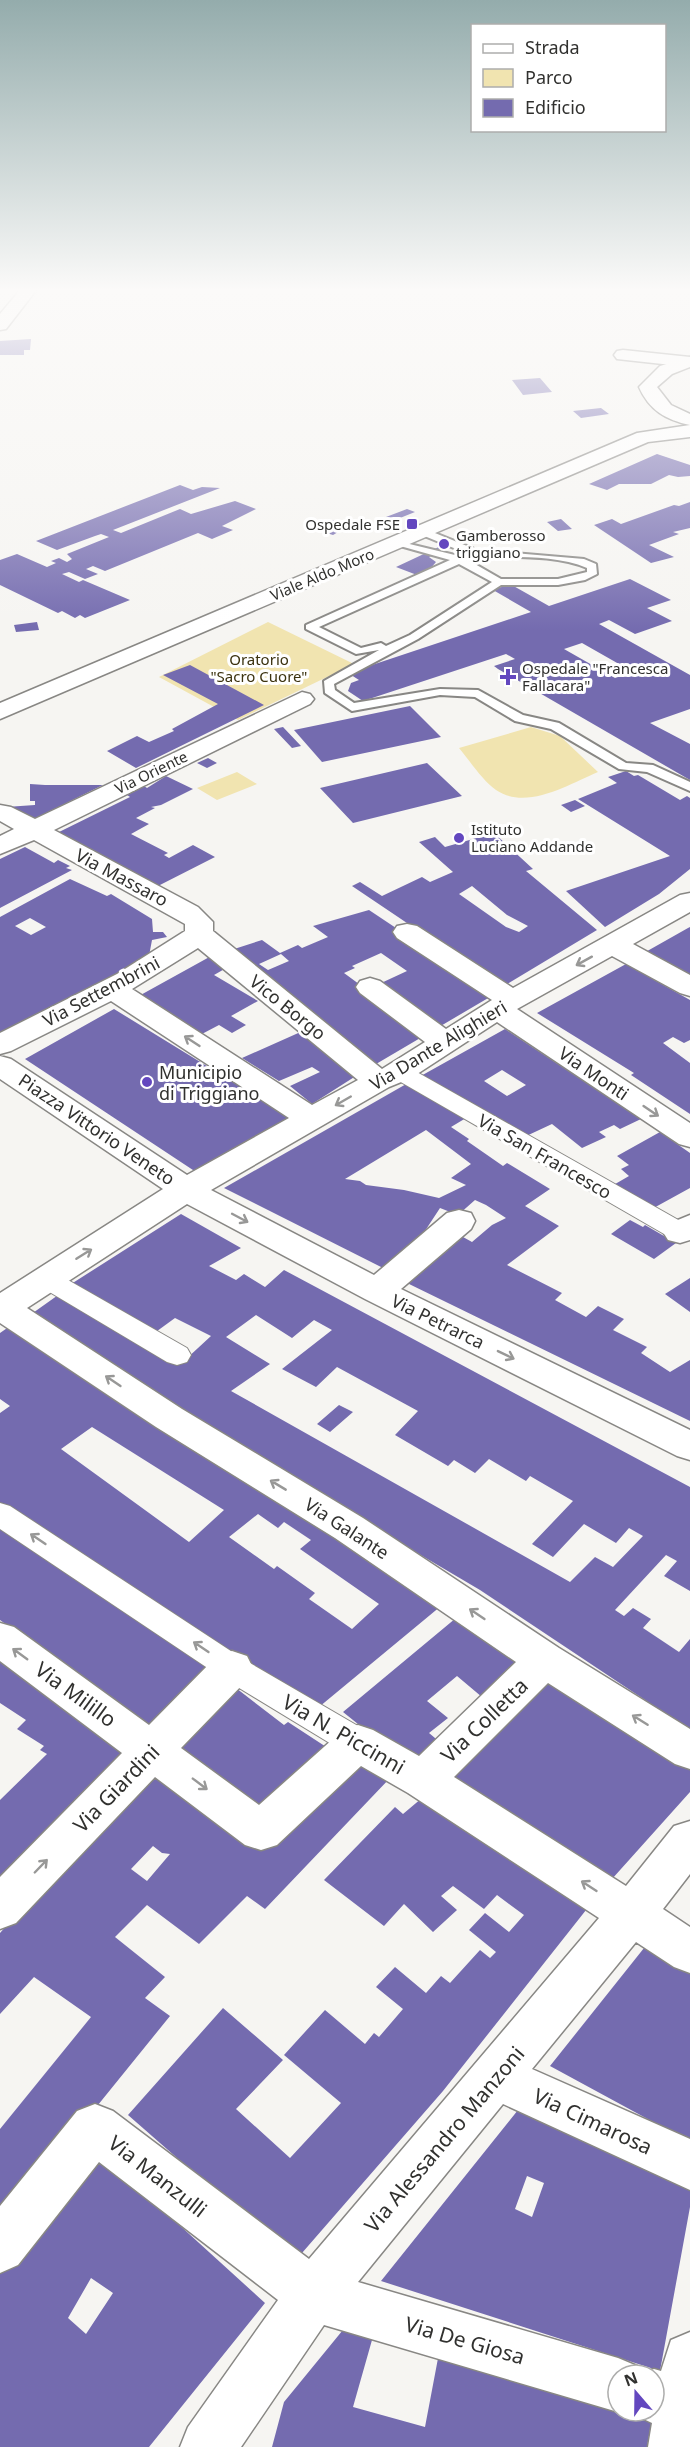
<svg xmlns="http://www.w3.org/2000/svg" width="690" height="2447" font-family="'Noto Sans',sans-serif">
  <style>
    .green { fill: #f1e4b0 }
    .building { fill: #746baf; fill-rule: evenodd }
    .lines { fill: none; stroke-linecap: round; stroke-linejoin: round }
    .service-casing { stroke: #888784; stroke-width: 4 }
    .pedestrian-casing { stroke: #888784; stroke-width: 2 }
    .minor-casing { stroke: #888784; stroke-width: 3 }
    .tertiary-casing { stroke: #888784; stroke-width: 3 }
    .service { fill: #fff; fill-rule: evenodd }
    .pedestrian { fill: #fff; fill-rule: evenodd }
    .minor { fill: #fff; fill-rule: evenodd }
    .tertiary { fill: #fff; fill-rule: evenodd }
    .oneway { stroke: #989897 }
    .poi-dot { fill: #6347bf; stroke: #fff; stroke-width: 2 }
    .labels { text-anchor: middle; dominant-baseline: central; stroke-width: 6; stroke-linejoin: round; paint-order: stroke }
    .far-poi-label { font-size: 15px; fill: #31312f; stroke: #fff; text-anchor: start }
    .far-street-label { font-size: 15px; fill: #31312f; stroke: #fff }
    .far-park-label { font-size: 15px; fill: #3b320f; stroke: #fff }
    .street-label { font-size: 18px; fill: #31312f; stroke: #fff }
    .poi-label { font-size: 18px; fill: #31312f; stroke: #fff; text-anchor: start }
    .near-street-label { font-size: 21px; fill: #31312f; stroke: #fff }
  </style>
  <rect width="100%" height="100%" fill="#f6f5f2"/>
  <path class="green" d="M268,622l86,42 -116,56 -79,-43z
    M531,727l29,9 38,36c-29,12 -71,39 -102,18 -14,-10 -26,-29 -37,-42z
    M237,772l20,12 -40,16 -20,-12z"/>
  <path class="building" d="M31,339l-1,11h-6v5h-24v-14z
    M540,378l12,14 -29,3 -11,-15z
    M601,408l8,6 -28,4 -8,-7z
    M657,454l33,11v11l-12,1 -9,-2 -18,9h-32l-12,6 -18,-6z
    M180,485l13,5 9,-3 18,1 -107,42 8,3 59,-24 11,5 44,-13 21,8 -34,17 11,4 -21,9 -14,-6 -93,38 -12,-5 -7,3 12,5 -13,5 -16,-7 -7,2 17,8 4,-2 47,20 -45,18 -5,-3 -5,3 -13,-7 -4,2 -58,-28v-25l17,-6 30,13 9,-4 -5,-2 8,-3 8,4 5,-3 -5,-5 42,-17 -8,-3 -6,2 -38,14 -21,-9z
    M690,502v26l-17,4 6,2 -30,11 25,12 -23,6 -57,-38 18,-6 9,5 53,-19 5,1z
    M407,509l8,3 -20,8 -9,-3z
    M561,519l11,10 -14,2 -11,-9z
    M332,520l18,5 -17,10 -19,-6z
    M460,537l8,3 -39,17 7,5 -6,7 -13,6 -21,-8z
    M630,579l41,21 -24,8 25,13 -37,13 -26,-14 -10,4 91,51v34l-40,14 40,21v36l-192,-111 -4,-3 21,-7 -9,-5 -143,47 -15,-10 3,-8 8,-3 -11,-7 183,-61 -38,-22 17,-6 39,22zM582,643l51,29 -18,6 -51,-29z
    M37,622l2,8 -23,2 -2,-7z
    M190,665l74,40 -128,63 -29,-17 30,-15 12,6 25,-11 -2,-2 46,-25 -55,-29z
    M410,706l31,31 -119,25 -28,-32z
    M283,727l18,19 -9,2 -18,-19z
    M208,758l9,5 -10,5 -10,-5z
    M427,763l35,33 -109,27 -33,-35z
    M626,771l8,5 4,-1 42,25 7,-4 3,2v71l-31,25 -54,33 -39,-36 104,-35 -92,-57 39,-16 -9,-6z
    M166,776l27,13 -32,16 -10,2 4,1 -19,10 13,6 -18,10 37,19 -4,2 5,3 24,-13 22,12 -59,30 -101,-53 75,-37 -3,-2 17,-9 3,2z
    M30,784l15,1h58l-71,35 -26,-13 29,-2v-4h-5z
    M575,800l10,6 -14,6 -10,-7z
    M494,833l39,36 -7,2 71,59 -95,57 -150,-101 8,-4 22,14 40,-19 8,5 23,-10 -34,-30 16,-5 10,10zM472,886l35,29 21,11 -9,6 -13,-5 -47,-33z
    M25,847l29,16 4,-3 12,6 -4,2 6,2 -72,38v-49z
    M70,879l37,17 4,-2 41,25 1,13h10l4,5 -15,3 -3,16 -149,80v-119zM30,918l16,9 -15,8 -16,-9z
    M369,910l126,84 -124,73 -143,-116 34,-11 18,13 18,-8 4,3 26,-11 -15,-11zM381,953l26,18 -28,13 14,25 -49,-36 11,-5 -3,-2zM281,954l8,7 -21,9 -9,-6z
    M690,927v52l-48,-25 46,-26z
    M213,955l15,12 -14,8 44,26 -27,15 15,9 -14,8 -13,-8 -19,10 -63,-38z
    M626,964l64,36v40l-6,3 -11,-6 -10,6 27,20v51l-59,-39 3,-2 -97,-60z
    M114,1009l176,108 -91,57 -174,-115z
    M505,1029l136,90 -21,10 -6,-4 -15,7 7,5 -24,11 -30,-24 -30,14 -103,-61zM502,1070l24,15 -19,11 -23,-15z
    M305,1030l54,44 -47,30 -22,-18 30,-14 -8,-5 -33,14 -37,-23z
    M408,1083l58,35 -15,9 18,12 -2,2 36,25 4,-3 43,26 -25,17 34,20 -52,39 55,28 -7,7 31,17 12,-11 26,13 -11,11 34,17 -6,6 29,19 20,-12v61l-283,-138 25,-31 9,4 22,-19 9,5 20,-17 14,-7 -20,-13 -11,-5 -17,15 -18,-7 -19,29 -32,34 -165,-83zM426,1130l45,34 -20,14 15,7 -27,13 -35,-8 -38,-5 -6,-4 -15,-2z
    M660,1132l30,21v35l-40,22 -40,-23 19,-11 -8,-7 8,-4 -12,-9z
    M181,1214l60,34 -32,18 27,14 8,-6 21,13 19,-17 406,217v104l-26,-15 13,-15 -11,-6 -51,55 9,6 9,-8 18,11 -8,9 36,24 11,-13v91l-210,-140 -190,-112 -260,-163 31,-22 124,67 26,-24 -36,-18 -22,16 -85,-48zM256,1315l36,23 22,-18 18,10 -50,39 34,18 21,-20 81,44 -23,24 53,31 6,-6 21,13 14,-14 37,22 4,-5 43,25 -41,43 21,13 31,-33 32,19 13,-15 14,8 -30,31 -18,-10 -25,25 -339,-191 39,-27 -44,-27z
    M630,1220l13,7 2,-2 31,18 -22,16 -43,-25z
    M690,1278v34l-25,-18z
    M13,1324l434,277 -128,106 -294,-187 -25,-17v-90l10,-7 -10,-7v-66zM92,1427l132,83 -35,32 -128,-93zM258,1514l20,14 6,-6 27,18 -11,9 79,55 -27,25 -43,-30 6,-6 -38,-27 -3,3 -45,-32z
    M339,1405l14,7 -23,20 -13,-8z
    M0,1529l212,141 -61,61 -151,-111z
    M462,1613l228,151v28l-78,87 -174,-113 -14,11 -81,-65zM457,1676l44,37 -48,40 -24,-20 19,-15 -21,-17z
    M0,1656l129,98 -129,127v-81l47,-46 -7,-4 4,-4 -27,-17 9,-9 -26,-17z
    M236,1688l48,37 4,-3 52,34 51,21 -126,132 -18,-13 -48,48 -52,-39 -32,32 50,40 -20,21 25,18 -170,210v-97l91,-112 -57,-40 -34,37v-81l86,-97 65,-65 87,70 24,-6 -89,-86zM153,1846l9,7 8,1 -23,27 -16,-12z
    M422,1798l168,107 -147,186 -148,170 -167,-146 95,-107 60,52 -47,49 54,49 51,-55 -57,-48 41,-45 40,34 9,-11 5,4 24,-28 -27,-22 19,-20 31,26 15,-17 9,7 30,-33 10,8 6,-6 -27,-22 16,-17 24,19 15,-17 -27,-20 -13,14 -31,-23 -12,10 16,14 -24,22 -29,-28 -20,22 -60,-46 71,-73 8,7z
    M648,1943l42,27v172l-140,-76z
    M522,2105l168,85v17l-30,164 -279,-90zM527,2176l17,7 -12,34 -17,-8z
    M98,2151l167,152 -116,144h-149v-176zM91,2278l22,15 -27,41 -18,-16z
    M347,2325l27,8 -21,74 72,20 14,-74 179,56v2l34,7 -5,29h-375l12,-45z"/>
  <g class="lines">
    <defs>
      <path id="service" d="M417,529h8l52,21 107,9 12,5 1,10 -12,6 -27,5h-57l-83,54 -84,45 1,6 19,13 86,-14 38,1 45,25 36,8 67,40 27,2 37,17v9l-43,-19 -28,-3 -68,-40 -36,-8 -40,-24 -35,-2 -88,16 -27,-18 -1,-12 55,-31 -23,4 -50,-25v-4l144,-65 -57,-16v-4l66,16 7,-3 -49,-20zM476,556c35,2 78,-2 111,12v4l-29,7h-57l-33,-19zM459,564l33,18 -82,53 -24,11 -5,-3 -20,5 -42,-21z"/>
      <path id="pedestrian" d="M400,1065l8,2 281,159 1,10 -10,4 -9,-2 -279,-161 -4,-5 4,-5z
        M45,1269l9,3 133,76 4,7 -4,7 -10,3 -10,-3 -131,-78 -4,-6 4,-6z
        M0,1503l10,3 233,153 127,74 4,10 -4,10 -12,4 -12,-4 -125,-76 -221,-148z"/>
      <path id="minor" d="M21,289h16l-31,40 -6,1v-16z
        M623,350l67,7v10l-73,-8 -3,-4 3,-4z
        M302,692l8,2 4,5 -4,5 -256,126 144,77 15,15v9l169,138 43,-27 -65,-49 -4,-6 4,-6 10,-3 10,3 66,48 46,-29 -95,-62 -4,-6 4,-6 10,-2 10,2 96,62 167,-93 10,-2v19l-57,32 57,31v21l-10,-3 -68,-37 -95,53 173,114v24l-11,-3 -182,-122 -86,56 -22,9 -178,103 163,85 73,-62 12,-3 12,3 4,8 -4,8 -70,60 289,141v30l-13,-4 -312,-157 -178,-95 -160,104 155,101 181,109 196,130 131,81v40l-15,-5 -127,-81 -94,94 172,109 48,-60 16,-5v53l-27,35 27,18v46l-16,-6 -38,-25 -104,127 158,70v51l-187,-86 -145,178 260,76 19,8 4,8 13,-5 7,2 10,-31 19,-8v115h-42l4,-24 -17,-8 -2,-4h21v-36h-36v36h3l-3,1 -294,-87 -83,122h-61l8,-20 90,-127 -179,-138 -81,103 -18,8v-67l77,-95 18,-7 18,7 196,148 290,-341 -191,-125 -47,-27 -84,79 -16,5 -16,-5 -90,-68 -139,146 -16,6v-52l122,-124 -122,-92v-38l14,4 135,98 68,-69 15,-5 15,5 6,12 -6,12 -66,68 78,57 84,-75 15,-5 15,5 46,26 97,-94 -181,-124 -179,-111 -156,-104v-30l163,-104 -163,-110v-23l11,3 176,116 102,-57 -178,-117 -100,50 -11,3v-21l117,-59 68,-43v-7l-151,-84 -34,14v-18l14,-7 -14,-8v-16l11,2 24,12zM198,948l160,132 -46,25 -180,-116z
        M690,1215v25l-10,3 -12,-3 -5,-8 5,-8z"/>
      <path id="tertiary" d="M690,357v10l-18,7 -15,13 14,18 19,9v23l-42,5 -648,277v-16l637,-270 53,-8c-24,-5 -41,-15 -51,-38l21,-21z"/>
    </defs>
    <use href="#service" class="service-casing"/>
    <use href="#pedestrian" class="pedestrian-casing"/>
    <use href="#minor" class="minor-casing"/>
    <use href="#tertiary" class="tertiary-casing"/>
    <use href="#service" class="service"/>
    <use href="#pedestrian" class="pedestrian"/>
    <use href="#minor" class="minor"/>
    <use href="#tertiary" class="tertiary"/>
  </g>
  <defs><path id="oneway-shaft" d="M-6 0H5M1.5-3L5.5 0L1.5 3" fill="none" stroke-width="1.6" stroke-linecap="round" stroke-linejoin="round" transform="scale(1.5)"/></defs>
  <g class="oneway">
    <use href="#oneway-shaft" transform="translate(584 961) rotate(151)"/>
    <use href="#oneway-shaft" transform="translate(192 1041) rotate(-147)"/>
    <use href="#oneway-shaft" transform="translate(343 1101) rotate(150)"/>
    <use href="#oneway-shaft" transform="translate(651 1111) rotate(34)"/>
    <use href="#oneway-shaft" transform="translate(240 1218) rotate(28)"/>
    <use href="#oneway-shaft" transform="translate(84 1254) rotate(-32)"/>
    <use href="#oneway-shaft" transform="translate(506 1355) rotate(26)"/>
    <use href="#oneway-shaft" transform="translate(113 1381) rotate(-146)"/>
    <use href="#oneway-shaft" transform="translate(278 1485) rotate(-149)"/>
    <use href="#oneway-shaft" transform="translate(38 1539) rotate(-146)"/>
    <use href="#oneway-shaft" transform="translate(477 1614) rotate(-146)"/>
    <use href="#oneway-shaft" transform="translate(201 1647) rotate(-146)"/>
    <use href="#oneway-shaft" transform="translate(20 1654) rotate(-144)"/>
    <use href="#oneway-shaft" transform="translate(640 1720) rotate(-148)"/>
    <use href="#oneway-shaft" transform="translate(200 1784) rotate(37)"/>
    <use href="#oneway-shaft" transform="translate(41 1866) rotate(-46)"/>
    <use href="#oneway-shaft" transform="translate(589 1886) rotate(-147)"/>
  </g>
  <linearGradient id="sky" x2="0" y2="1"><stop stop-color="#94acac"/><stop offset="0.46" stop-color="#fbfaf9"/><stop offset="1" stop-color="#fbfaf9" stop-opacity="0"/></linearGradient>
  <rect width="690" height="631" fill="url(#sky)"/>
  <g class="poi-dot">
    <rect x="406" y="518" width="12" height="12" rx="3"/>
    <circle cx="444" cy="544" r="6"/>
    <path d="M505 668h6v6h6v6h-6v6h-6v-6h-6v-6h6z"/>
    <circle cx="459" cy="838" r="6"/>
    <circle cx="147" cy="1082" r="6"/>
  </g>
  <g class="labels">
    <g class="far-poi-label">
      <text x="400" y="524" text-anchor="end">Ospedale FSE</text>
      <text x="456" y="535">Gamberosso<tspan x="456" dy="17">triggiano</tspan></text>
      <text x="522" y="668">Ospedale "Francesca<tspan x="522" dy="17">Fallacara"</tspan></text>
      <text x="471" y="829">Istituto<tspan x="471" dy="17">Luciano Addande</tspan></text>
    </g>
    <g class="far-street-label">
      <text transform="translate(322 574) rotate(-23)">Viale Aldo Moro</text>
      <text transform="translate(151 772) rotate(-26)">Via Oriente</text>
    </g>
    <g class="far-park-label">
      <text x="259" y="659">Oratorio<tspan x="259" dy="17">"Sacro Cuore"</tspan></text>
    </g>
    <g class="street-label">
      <text transform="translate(122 877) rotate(28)">Via Massaro</text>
      <text transform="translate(101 991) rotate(-28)">Via Settembrini</text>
      <text transform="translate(288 1007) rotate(39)">Vico Borgo</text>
      <text transform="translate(438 1045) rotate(-31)">Via Dante Alighieri</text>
      <text transform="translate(594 1073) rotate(34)">Via Monti</text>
      <text transform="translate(97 1129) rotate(34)">Piazza Vittorio Veneto</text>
      <text transform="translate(545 1156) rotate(30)">Via San Francesco</text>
      <text transform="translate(438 1321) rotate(26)">Via Petrarca</text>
      <text transform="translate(347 1528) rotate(33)">Via Galante</text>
    </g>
    <g class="poi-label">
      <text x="159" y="1072">Municipio<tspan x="159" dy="21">di Triggiano</tspan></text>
    </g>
    <g class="near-street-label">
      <text transform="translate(76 1694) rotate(36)">Via Milillo</text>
      <text transform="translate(484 1720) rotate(-44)">Via Colletta</text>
      <text transform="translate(344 1734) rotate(30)">Via N. Piccinni</text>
      <text transform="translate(116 1788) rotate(-46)">Via Giardini</text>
      <text transform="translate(593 2121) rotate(25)">Via Cimarosa</text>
      <text transform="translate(444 2139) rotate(-50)">Via Alessandro Manzoni</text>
      <text transform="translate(158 2176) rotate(38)">Via Manzulli</text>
      <text transform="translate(465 2340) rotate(16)">Via De Giosa</text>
    </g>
  </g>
  <rect x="471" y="24" width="195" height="108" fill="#ffffff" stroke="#adadac" stroke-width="1.5"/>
  <rect x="483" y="44" width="30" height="9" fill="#ffffff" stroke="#adadac" stroke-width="1.5"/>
  <text x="525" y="54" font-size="18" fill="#31312f">Strada</text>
  <rect x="483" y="69" width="30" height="18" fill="#f1e4b0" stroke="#adadac" stroke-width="1.5"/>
  <text x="525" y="84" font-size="18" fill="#31312f">Parco</text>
  <rect x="483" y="99" width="30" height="18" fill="#746baf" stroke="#adadac" stroke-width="1.5"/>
  <text x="525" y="114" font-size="18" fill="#31312f">Edificio</text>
  <g transform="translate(636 2393) rotate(340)"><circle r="28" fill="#ffffff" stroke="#adadac" stroke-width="1.5"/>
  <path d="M0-4.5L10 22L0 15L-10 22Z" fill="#6347bf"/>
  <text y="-9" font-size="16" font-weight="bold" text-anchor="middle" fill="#31312f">N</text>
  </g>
</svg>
